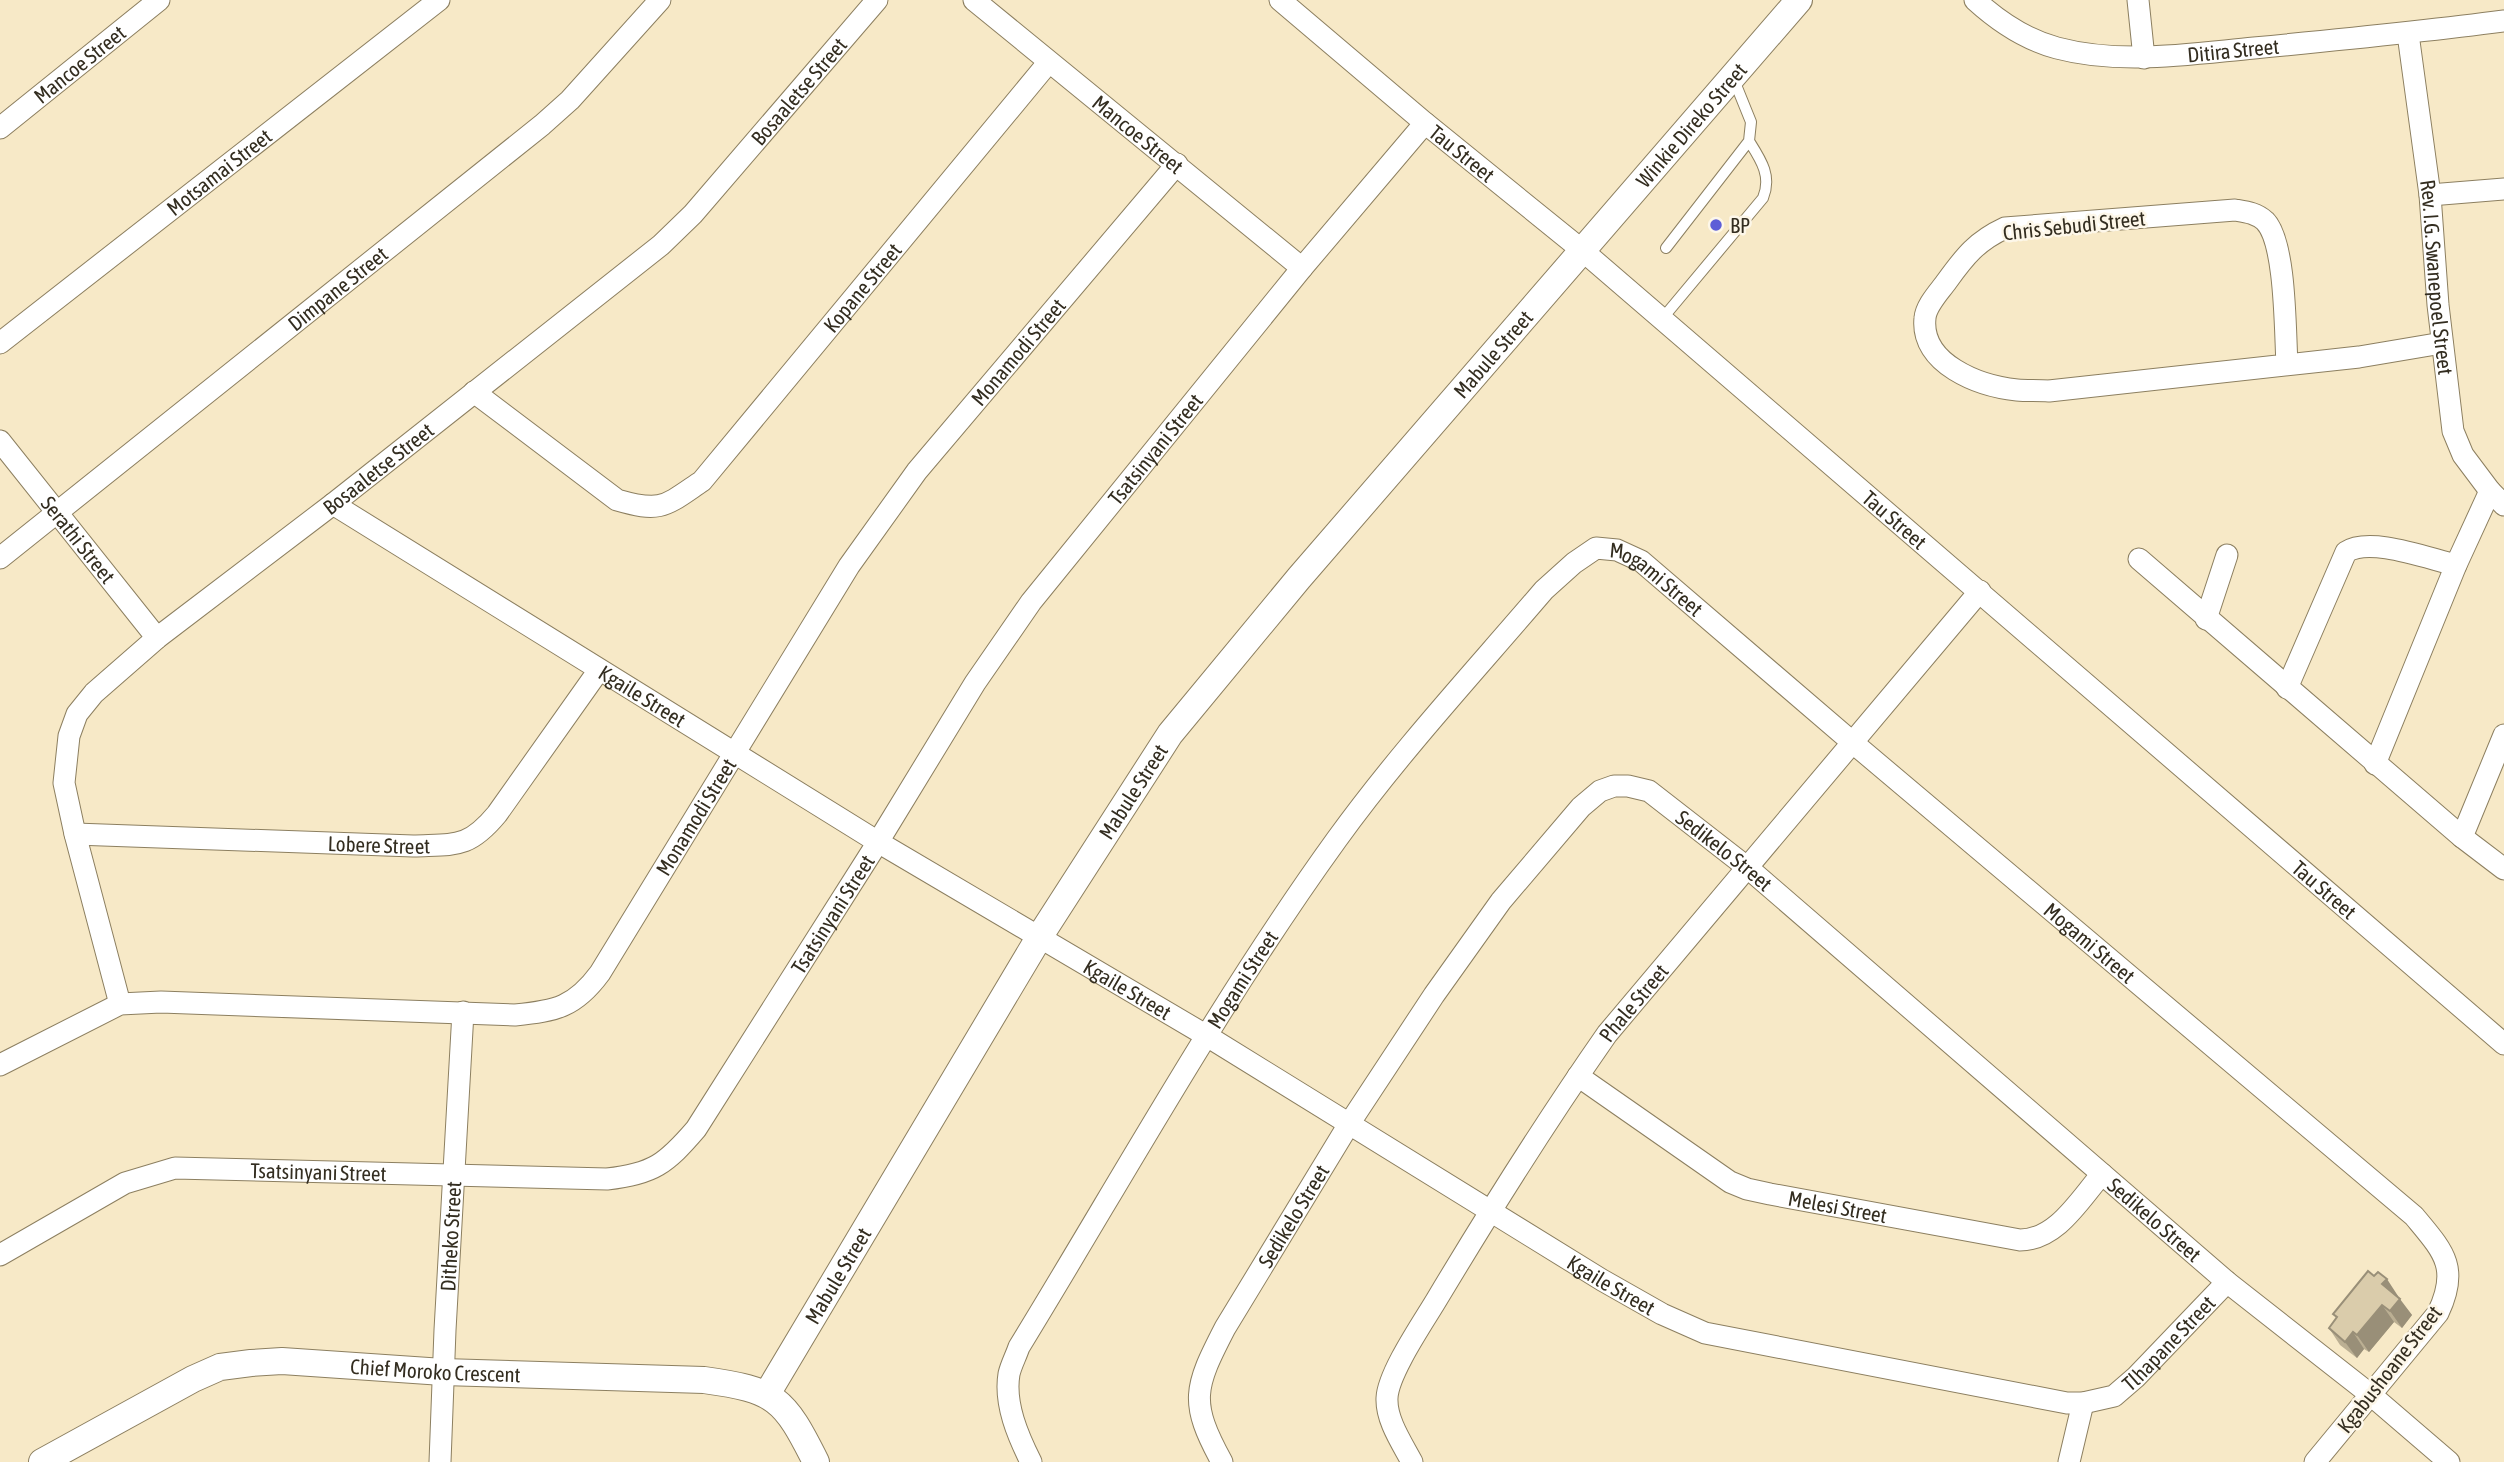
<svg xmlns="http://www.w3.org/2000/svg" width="2504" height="1462" font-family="'Asap Condensed',sans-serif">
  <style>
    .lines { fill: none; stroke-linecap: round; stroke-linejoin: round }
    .service-casing { stroke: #8c7f60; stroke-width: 12 }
    .minor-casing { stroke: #8c7f60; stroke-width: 23 }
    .tertiary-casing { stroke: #8c7f60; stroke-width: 28 }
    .service { stroke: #fff; stroke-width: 10 }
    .minor { stroke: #fff; stroke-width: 21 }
    .tertiary { stroke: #fff; stroke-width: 26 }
    .wall { fill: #bbaf93 }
    .shaded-wall { fill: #998f78 }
    .building { fill: #daccab; stroke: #998f78; stroke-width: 2 }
    .poi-dot { fill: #5d5ed7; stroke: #fdf7e9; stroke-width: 2.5 }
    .labels { text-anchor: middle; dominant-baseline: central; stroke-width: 5; stroke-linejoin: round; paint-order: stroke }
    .street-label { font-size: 21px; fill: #332d20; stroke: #fdf7e9 }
    .poi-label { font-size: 21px; fill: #332d20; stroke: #fdf7e9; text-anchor: start }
  </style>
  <rect width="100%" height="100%" fill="#f7e9c7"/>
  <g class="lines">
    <defs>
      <path id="service" d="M1666,248l83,-107 2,-19 -17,-42
        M1662,319l101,-121c9,-22 -2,-38 -14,-57"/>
      <g id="minor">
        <path id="s1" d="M974,0l328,268"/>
        <path id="s2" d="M1280,0l145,123 158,128 921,793"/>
        <path id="s3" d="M1975,0c23,21 52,40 82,48 64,17 132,6 197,0 84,-8 167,-16 250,-27"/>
        <path d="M2138,0l6,58"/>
        <path id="s4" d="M2408,34l22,161 8,110 15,126 10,24 27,36 14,14"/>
        <path id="s5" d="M0,128l159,-128"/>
        <path d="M2430,195l74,-6"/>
        <path id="s6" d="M0,343l439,-343"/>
        <path d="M2287,364c-2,-32 -1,-122 -22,-143 -9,-8 -18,-9 -30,-11l-230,18c-28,13 -40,28 -58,53 -7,10 -21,24 -22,37 -5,46 54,68 92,72 10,1 21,0 32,1l310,-34 83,-14"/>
        <path id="s7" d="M474,392l143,108c45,13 48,6 85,-19l346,-418"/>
        <path id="s8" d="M0,441l157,197"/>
        <path id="s9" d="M333,504l545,338 329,194 395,244 60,34 43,19 362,70h16l31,-7 22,-19 91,-95"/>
        <path id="s10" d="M0,558l542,-433 28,-25 90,-100"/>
        <path d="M2139,559l323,278 42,32"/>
        <path d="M2206,619l21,-64"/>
        <path d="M2287,688l59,-136c24,-16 83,7 110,13"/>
        <path d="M2375,764l81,-199 34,-74"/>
        <path id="s11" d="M75,834l338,12c42,-2 55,3 84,-32l102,-144"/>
        <path d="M2462,837l42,-102"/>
        <path id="s12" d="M120,1004l-45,-170 -11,-51 5,-47 8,-22 17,-21 63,-55 176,-134 328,-259 32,-31 184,-214"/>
        <path id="s13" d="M0,1065l120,-61 41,-2 354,13c41,-4 60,-8 85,-42l249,-407 68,-95 260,-307"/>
        <path id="s14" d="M1578,1076l152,106 17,7 23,5 250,46c37,0 60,-41 82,-66"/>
        <path id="s15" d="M0,1255l125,-72 50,-15 432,11c46,-5 59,-15 89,-50l182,-287 97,-159 56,-81 271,-334 123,-145"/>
        <path id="s16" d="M440,1462l5,-132 18,-318"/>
        <path id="s17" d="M1031,1462c-13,-26 -27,-58 -22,-88 2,-9 7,-18 10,-27 104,-170 201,-346 318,-508 63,-87 137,-167 207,-249l30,-27 22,-15 21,2 24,11 211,181 562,474c29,35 46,51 24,97l-123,149"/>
        <path id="s18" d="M1222,1462c-33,-60 -28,-74 3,-134l124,-204 85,-129 67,-94 80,-94 19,-16 14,-5h14l21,5 99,77 479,414 144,113 78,67"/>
        <path id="s19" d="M1412,1462c-10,-19 -26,-42 -25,-64 1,-25 37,-77 50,-99 54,-90 110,-179 170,-265l373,-443"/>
        <path d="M2069,1462l14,-59"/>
      </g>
      <g id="tertiary">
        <path id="s20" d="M767,1394l273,-458 130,-202 129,-156 500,-578"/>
        <path id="s21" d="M42,1462l151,-83 27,-12 31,-4 31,-2 161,11 261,8c72,10 80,18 112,82"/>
      </g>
    </defs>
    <use href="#service" class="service-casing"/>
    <use href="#minor" class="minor-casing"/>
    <use href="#tertiary" class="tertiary-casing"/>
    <use href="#service" class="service"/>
    <use href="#minor" class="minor"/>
    <use href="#tertiary" class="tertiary"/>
  </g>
  <path class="wall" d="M2398,1296l-1,1 15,18 -10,13 -8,-6 -25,30 -5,-3 -7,9 -17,-13 -11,-17 7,-10 -3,-4z"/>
  <path class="shaded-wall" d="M2387,1279l11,17 -4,5 -12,-17z
    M2400,1299l12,16 -10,13 -12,-17z
    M2382,1305l12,17 -25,30 -12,-17z
    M2353,1332l11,17 -7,9 -12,-16z"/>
  <path class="building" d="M2368,1271l6,5 4,-4 9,7 -5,5 18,15 -10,12 -8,-6 -25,30 -4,-3 -8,10 -16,-14 8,-11 -4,-3z"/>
  <circle class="poi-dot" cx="1716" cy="225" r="7"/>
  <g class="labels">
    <g class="street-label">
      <text stroke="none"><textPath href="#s3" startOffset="273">Ditira Street</textPath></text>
      <text stroke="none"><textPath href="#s5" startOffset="102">Mancoe Street</textPath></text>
      <text stroke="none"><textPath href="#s12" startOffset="1255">Bosaaletse Street</textPath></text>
      <text stroke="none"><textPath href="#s20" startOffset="1575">Winkie Direko Street</textPath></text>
      <text stroke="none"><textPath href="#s1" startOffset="212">Mancoe Street</textPath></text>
      <text stroke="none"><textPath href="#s2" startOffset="238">Tau Street</textPath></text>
      <text stroke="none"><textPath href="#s6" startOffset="278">Motsamai Street</textPath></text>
      <text transform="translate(2074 225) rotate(-6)">Chris Sebudi Street</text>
      <text stroke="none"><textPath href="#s4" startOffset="245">Rev. I.G. Swanepoel Street</textPath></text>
      <text stroke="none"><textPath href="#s7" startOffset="523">Kopane Street</textPath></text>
      <text stroke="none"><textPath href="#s10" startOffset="432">Dimpane Street</textPath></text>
      <text stroke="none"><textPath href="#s13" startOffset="1379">Monamodi Street</textPath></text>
      <text stroke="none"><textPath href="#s20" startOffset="1272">Mabule Street</textPath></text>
      <text stroke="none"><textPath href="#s15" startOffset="1556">Tsatsinyani Street</textPath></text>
      <text stroke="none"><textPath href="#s12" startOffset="688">Bosaaletse Street</textPath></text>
      <text stroke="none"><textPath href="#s2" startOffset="805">Tau Street</textPath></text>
      <text stroke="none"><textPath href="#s8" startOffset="126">Serathi Street</textPath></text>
      <text stroke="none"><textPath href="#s17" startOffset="1181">Mogami Street</textPath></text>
      <text stroke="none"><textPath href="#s9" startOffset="364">Kgaile Street</textPath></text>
      <text stroke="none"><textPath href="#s20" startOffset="705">Mabule Street</textPath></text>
      <text stroke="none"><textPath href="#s13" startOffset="812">Monamodi Street</textPath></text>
      <text stroke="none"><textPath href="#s11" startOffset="304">Lobere Street</textPath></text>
      <text stroke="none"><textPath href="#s18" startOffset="947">Sedikelo Street</textPath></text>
      <text stroke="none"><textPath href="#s2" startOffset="1372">Tau Street</textPath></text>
      <text stroke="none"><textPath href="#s15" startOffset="989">Tsatsinyani Street</textPath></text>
      <text stroke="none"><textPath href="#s17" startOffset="1748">Mogami Street</textPath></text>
      <text stroke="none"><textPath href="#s17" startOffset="551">Mogami Street</textPath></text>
      <text stroke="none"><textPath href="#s9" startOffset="931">Kgaile Street</textPath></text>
      <text stroke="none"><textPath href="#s19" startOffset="537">Phale Street</textPath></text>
      <text stroke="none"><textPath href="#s15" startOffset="340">Tsatsinyani Street</textPath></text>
      <text stroke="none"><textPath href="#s14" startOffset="296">Melesi Street</textPath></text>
      <text stroke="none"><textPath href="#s18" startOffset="275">Sedikelo Street</textPath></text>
      <text stroke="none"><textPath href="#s18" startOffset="1514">Sedikelo Street</textPath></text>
      <text stroke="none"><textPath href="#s16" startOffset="226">Ditheko Street</textPath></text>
      <text stroke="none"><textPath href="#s20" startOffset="138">Mabule Street</textPath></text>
      <text stroke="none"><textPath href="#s9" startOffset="1498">Kgaile Street</textPath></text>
      <text stroke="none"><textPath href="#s9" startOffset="2096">Tlhapane Street</textPath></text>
      <text transform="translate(2389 1369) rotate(-52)">Kgabushoane Street</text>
      <text stroke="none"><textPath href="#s21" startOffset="418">Chief Moroko Crescent</textPath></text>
    </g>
    <g class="poi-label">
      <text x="1730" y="225">BP</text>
    </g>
  </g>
</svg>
